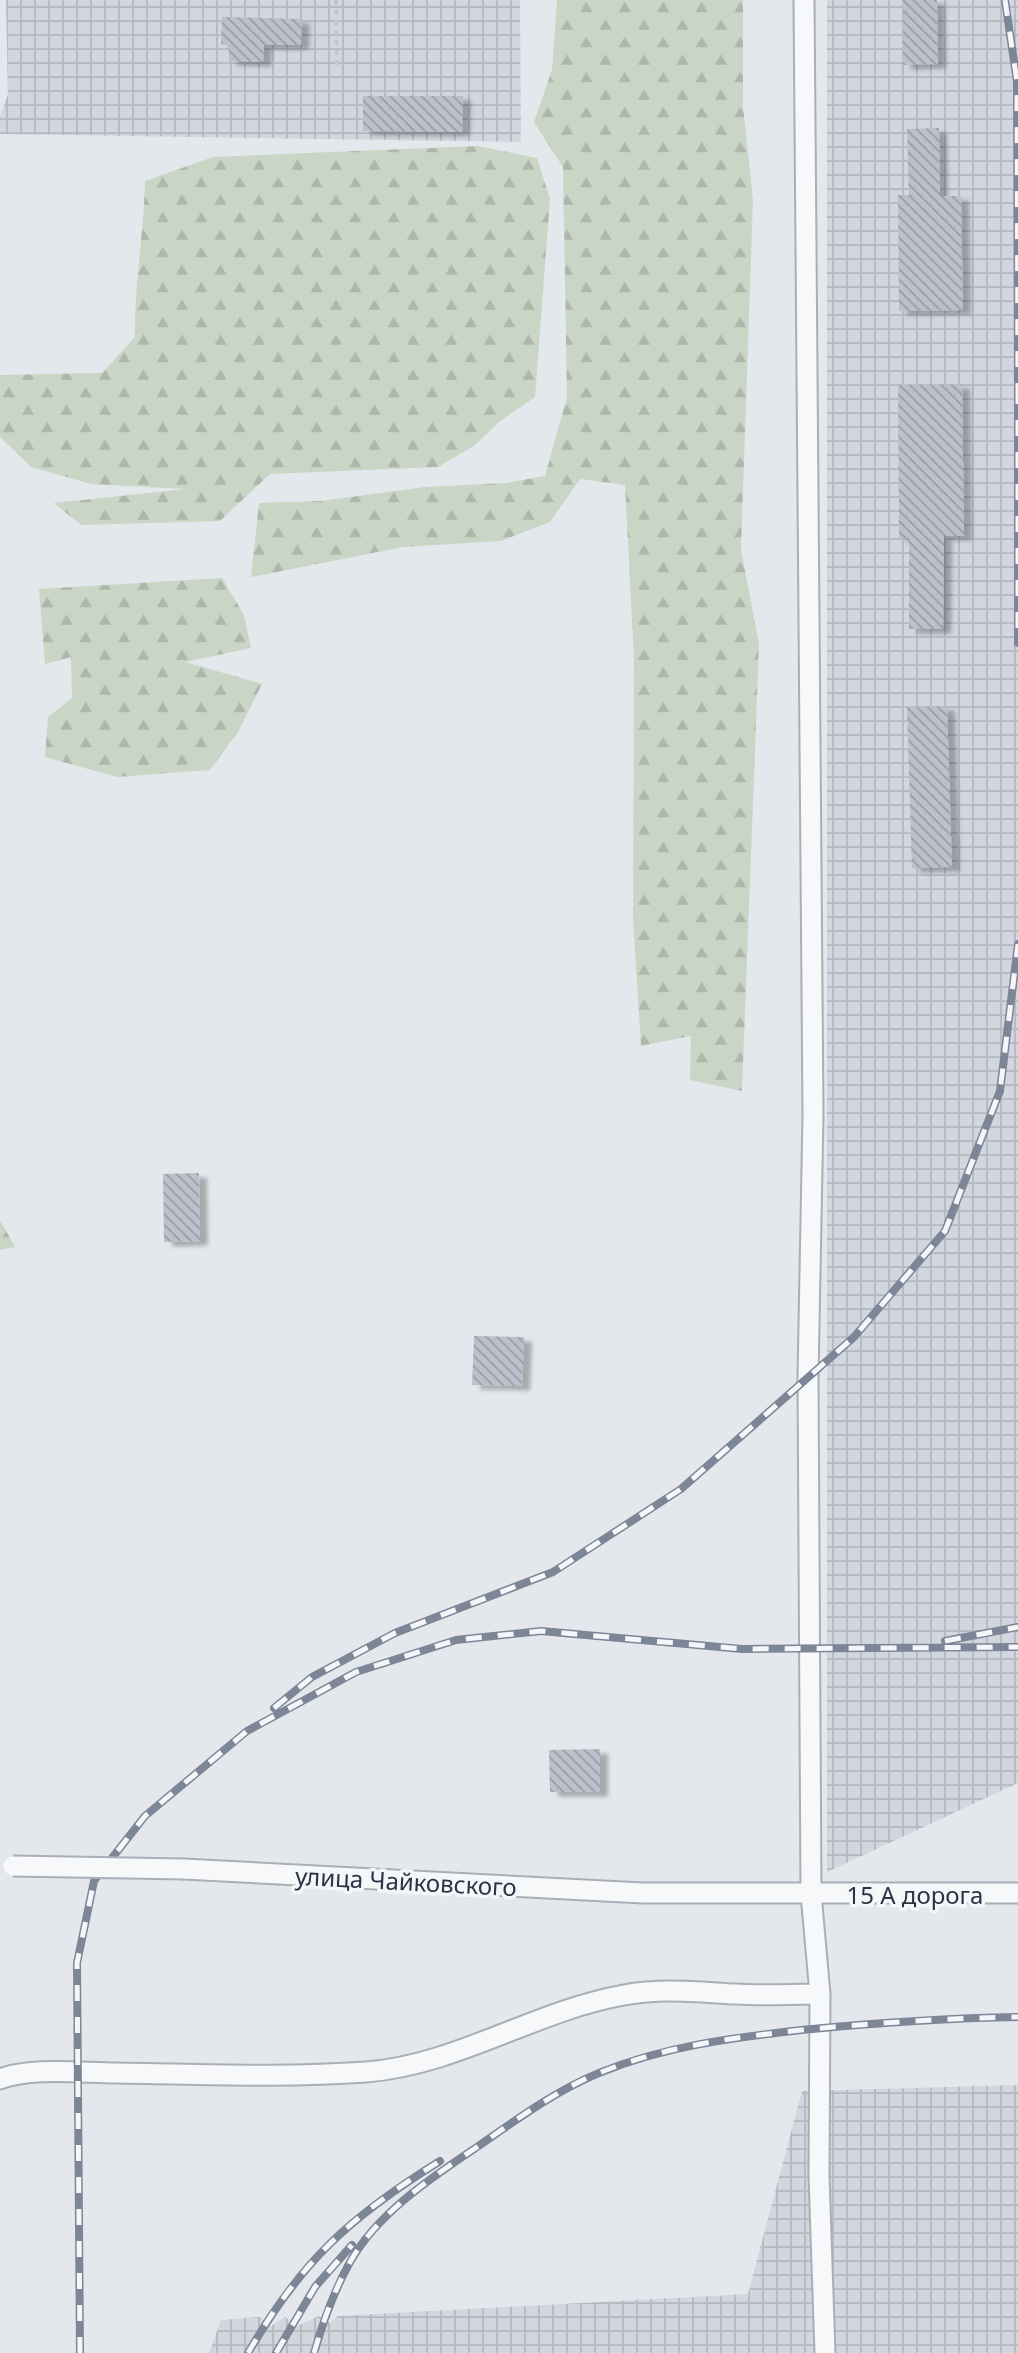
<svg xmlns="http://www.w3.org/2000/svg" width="1018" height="2353" font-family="'Noto Sans',sans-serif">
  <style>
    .industrial { fill: url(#industrial-grid) }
    .forest { fill: url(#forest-firs) }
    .building { fill: url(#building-back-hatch); filter: url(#shadow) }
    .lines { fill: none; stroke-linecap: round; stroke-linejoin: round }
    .minor-casing { stroke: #a9aeb7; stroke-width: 23 }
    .path { stroke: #c2c5cb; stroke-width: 3.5; stroke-dasharray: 5 5; stroke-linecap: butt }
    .minor { stroke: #f7f8fa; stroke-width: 19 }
    .rail-casing { stroke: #7d8696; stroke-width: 8 }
    .rail { stroke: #f4f6f9; stroke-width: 5; stroke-dasharray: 16; stroke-linecap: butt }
    .minor-bridge-casing { stroke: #a9aeb7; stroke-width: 23; stroke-linecap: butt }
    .minor-bridge { stroke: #f7f8fa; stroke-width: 19 }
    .labels { text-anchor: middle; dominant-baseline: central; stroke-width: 7; stroke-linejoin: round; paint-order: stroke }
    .street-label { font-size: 24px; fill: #2b3445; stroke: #f4f6f9 }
  </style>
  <defs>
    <pattern id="industrial-grid" width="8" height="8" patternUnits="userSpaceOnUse" patternTransform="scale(1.75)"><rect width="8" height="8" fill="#d2d6de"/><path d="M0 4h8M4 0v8" fill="none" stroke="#b4b8c0"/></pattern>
    <pattern id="forest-firs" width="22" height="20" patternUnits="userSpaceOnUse" patternTransform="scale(1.75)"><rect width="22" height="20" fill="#c9d6c5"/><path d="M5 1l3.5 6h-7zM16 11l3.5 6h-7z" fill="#adb8ab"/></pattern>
    <pattern id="building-back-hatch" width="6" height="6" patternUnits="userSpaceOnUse" patternTransform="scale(1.75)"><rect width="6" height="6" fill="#bbc0ca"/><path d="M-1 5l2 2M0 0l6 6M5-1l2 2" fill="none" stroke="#989da6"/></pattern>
    <filter id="shadow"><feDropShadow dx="8" dy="4.5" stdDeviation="2" flood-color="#0004"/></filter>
  </defs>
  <rect width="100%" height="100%" fill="#e4e7ec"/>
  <path class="industrial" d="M6,0h514l1,142 -521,-8v-18l8,-22z
    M827,0h191v1783l-191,89z
    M1018,2085v268h-809l12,-33 39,-3 11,9 14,-9 12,9 22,-10 11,7 8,-7 410,-22 54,-203z"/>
  <path class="forest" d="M557,0h186v107l10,93 -12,349 18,96 -17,446 -52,-11 1,-44 -50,10 -8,-128 1,-258 -9,-175 -45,-6 -30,43 -49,19 -98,6 -152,30 8,-74 62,-2 104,-14 80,-4 40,-7 22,-79 -4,-230 -29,-45 18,-52z
    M478,146l59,12 13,41 -15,198 -36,25 -25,24 -36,21 -168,7 -50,47 -139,4 -27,-22 132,-14 -95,-5 -60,-17 -31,-30v-62l102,-2 33,-36c-1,-53 9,-104 10,-156l68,-24z
    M222,578l22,37 7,33 -66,14 77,22 -24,48 -28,38 -93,7 -72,-20 3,-40 24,-19 -1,-41 -26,7 -6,-75z
    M0,1220l15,27 -15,3z"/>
  <path class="building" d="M903,0h34l1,64 -35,1z
    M222,17l80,2 -1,26h-37l-1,17 -34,-1v-16l-8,-1z
    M363,96h100l-1,36 -99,-1z
    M939,128l1,68h21l2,114 -64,1 -1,-116h11l-2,-66z
    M962,384l2,152h-20l-1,93h-34v-91h-10l-1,-153z
    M947,706l5,161 -40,1 -5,-161z
    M199,1173l1,68 -36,1 -1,-68z
    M474,1336l50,1 -2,49 -50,-1z
    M600,1749v43h-50l-1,-42z"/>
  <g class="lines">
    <defs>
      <path id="minor" d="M804,0l9,1115 -5,262 3,517 9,100 -1,182 6,177
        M184,1869l459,24h375
        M0,2079c31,-12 82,-6 116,-6 83,1 167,5 250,-1 91,-7 168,-61 258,-77 38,-7 73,-3 111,-1 28,2 57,0 85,0"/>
    </defs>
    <use href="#minor" class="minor-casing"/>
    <path class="path" d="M336,0l1,68"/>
    <use href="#minor" class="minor"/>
    <defs>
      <path id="rail" d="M1005,0l12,82 1,309
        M1018,388v255
        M945,1641l73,-14
        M274,1708l38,-31 83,-44 158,-61 128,-83 173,-152 91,-106 55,-140 18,-147
        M80,2353l-3,-390 17,-82 51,-65 102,-85 109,-59 100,-32 85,-9 201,18 276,-2
        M248,2353c54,-93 102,-136 192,-192
        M276,2353l39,-66 37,-42
        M314,2353c9,-31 19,-60 35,-89 27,-50 82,-86 128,-117 39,-27 78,-56 122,-74 66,-27 132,-35 202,-43 73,-7 144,-12 217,-13"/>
    </defs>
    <use href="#rail" class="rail-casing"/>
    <use href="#rail" class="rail"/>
    <defs>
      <path id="minor-bridge" d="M13,1866l171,3"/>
    </defs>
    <use href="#minor-bridge" class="minor-bridge-casing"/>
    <use href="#minor-bridge" class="minor-bridge"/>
  </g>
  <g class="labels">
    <g class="street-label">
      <text transform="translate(406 1881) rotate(3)">улица Чайковского</text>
      <text x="915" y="1894">15 А дорога</text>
    </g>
  </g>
</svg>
